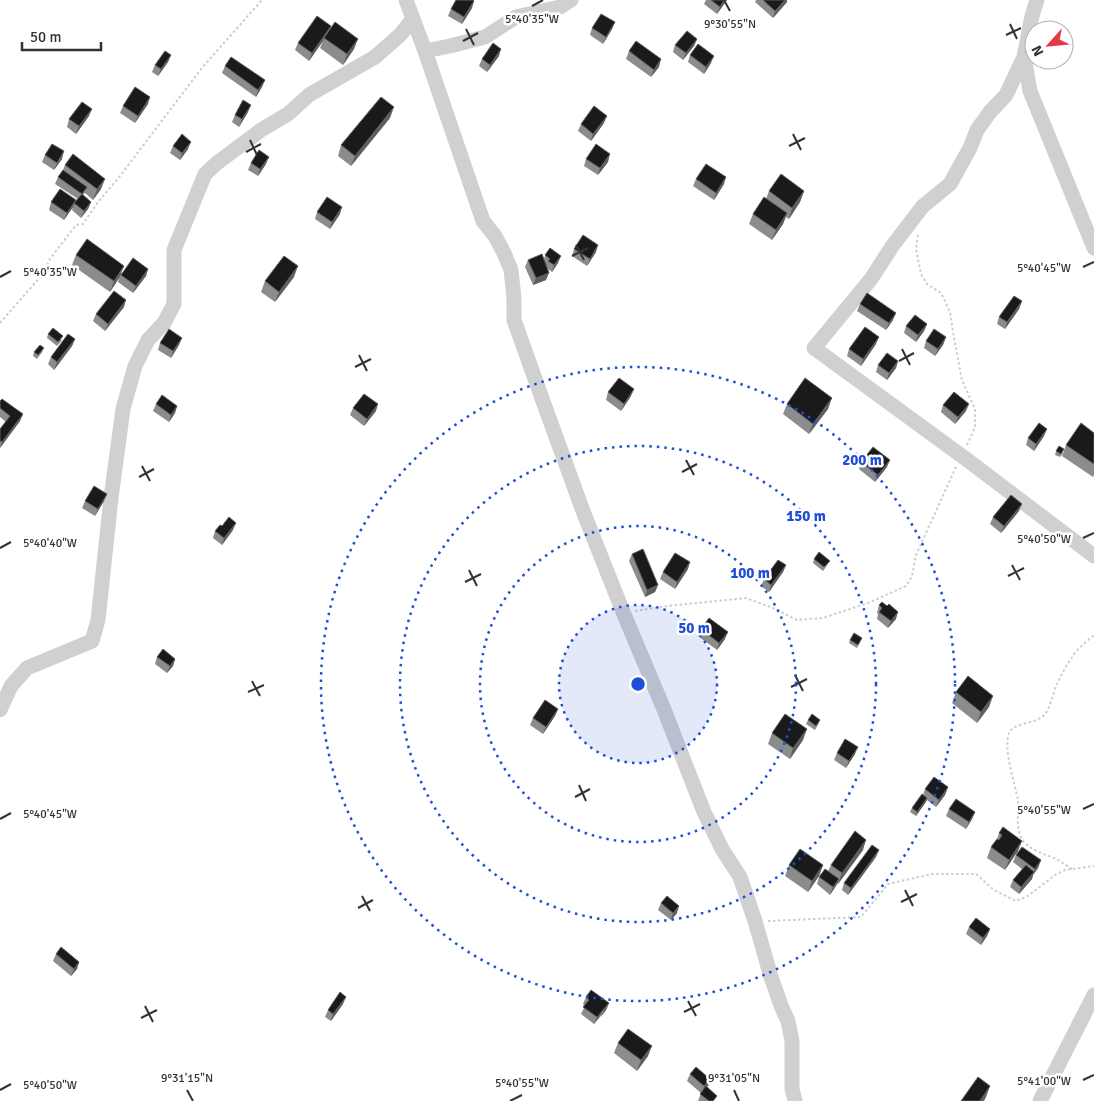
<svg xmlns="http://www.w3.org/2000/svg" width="1094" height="1101" font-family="Signika,sans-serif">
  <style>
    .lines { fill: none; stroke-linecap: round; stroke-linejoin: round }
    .path { stroke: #cdcdcd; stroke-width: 2; stroke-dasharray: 2.5 2.5; stroke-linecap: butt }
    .minor { stroke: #d0d0d0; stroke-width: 15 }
    .wall { fill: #8c8c8c }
    .shaded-wall { fill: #5f5f5f }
    .building { fill: #1a1a1a; stroke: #5f5f5f }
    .ticks { fill: none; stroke: #333; stroke-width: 2 }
    .ring { fill: none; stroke: #1d4ed8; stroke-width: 2.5; stroke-dasharray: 2.5 5 }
    .ticks-label { font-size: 12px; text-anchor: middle; fill: #333; stroke: #fff; stroke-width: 5; stroke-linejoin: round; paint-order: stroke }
    .centre { fill: #1d4ed8; stroke: #fff; stroke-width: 2.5 }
    .ring-label { font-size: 15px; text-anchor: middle; font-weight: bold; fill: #1d4ed8; stroke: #fff; stroke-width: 5; stroke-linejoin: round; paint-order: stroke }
  </style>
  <rect width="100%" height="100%" fill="#fff"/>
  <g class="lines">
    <path class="path" d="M918,235l-2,14 5,25 6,10 14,9 9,19 4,26 8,42 13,29v18l-8,18
      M0,323l42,-48 8,-16 26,-34 7,-1 15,-22 22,-26 81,-107 61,-69
      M635,611l33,-5 78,-8 27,10 24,12 26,-2 45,-15 38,-17 6,-10 4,-21 40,-88
      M1072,869c-5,-3 -10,-7 -16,-10 -11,-5 -24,-8 -33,-18 -8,-11 -4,-28 -5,-41 -3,-16 -15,-51 -9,-67 4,-11 27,-8 36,-19 5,-6 8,-20 11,-28 5,-10 10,-21 17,-30 5,-8 14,-15 21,-21
      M768,921l93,-4 27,-33 44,-10h44l18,16 22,11 12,-5 27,-21 10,-5 29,-4"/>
    <path class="minor" d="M406,0l19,51 58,170 12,15 9,17 7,17 3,28v22l30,84 39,107 40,101 40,95 41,105 18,37 18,28 15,44 16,56 11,31 6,13 4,20v48l3,12
      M1037,0l-5,16 -8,41 -18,38 -16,17 -13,18 -7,18 -20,36 -27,22 -30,39 -22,34 -57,69 152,111 128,97
      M425,51l25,-5 35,-9 31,-20 44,-10 11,-7
      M1024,57l6,34 64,157
      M0,710l11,-24 16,-18 65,-27 6,-21 13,-122 12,-89 12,-43 13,-26 16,-17 10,-19v-54l31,-76 12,-11 44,-33 27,-16 21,-19 66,-38 25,-22 13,-16
      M1040,1101l54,-106"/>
  </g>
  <path class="wall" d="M706,0h21l-10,14 -13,-10z
    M756,0h31v2l-14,16 -18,-16z
    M472,8l-10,16 -14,-8 3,-7z
    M615,22l-3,7 -9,15 -13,-9 2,-7z
    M331,26l-1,4 24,19 -11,16 -23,-17 3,-7 -14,20 -14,-11 3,-7z
    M697,39l-3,7 -11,14 -10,-8 2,-7z
    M629,51l30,16 -8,10 -25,-18z
    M171,55l-3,7 -10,14 -6,-4 3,-7z
    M690,55l21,8 -7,11 -16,-12z
    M499,56l-12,16 -8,-6 3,-7z
    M225,66l40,14 -3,7 -6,10 -34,-24z
    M148,104l-13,19 -15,-10 3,-7z
    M248,112l-9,15 -7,-5 3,-7z
    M89,116l-13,18 -9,-7 2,-8z
    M390,118l-39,48 -13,-10 3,-11z
    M604,123l-13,18 -13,-10 3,-7z
    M173,146l15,3 -8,11 -10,-7z
    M45,155l17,4 -8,11 -12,-8z
    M586,159l22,3 -10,13 -14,-9z
    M251,163l15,1 -8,12 -10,-6z
    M65,165l36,24 -8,11 -8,-7 -2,2 8,7 -3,7 -7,9 -9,-8 2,-7 4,-4 -23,-15 3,-7 5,-7z
    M696,179l28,5 -10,16 -21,-14z
    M769,191h35l-4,11 -11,17 -3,-2 -3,7 -11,16 -23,-16 4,-10 13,-15z
    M76,200l-3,7 -9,13 -15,-10 2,-8z
    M317,212l23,2 -10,15 -15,-10z
    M574,249l22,3 -9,14 -15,-10z
    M76,255l46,18 26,-4 -2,7 -13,17 -15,-11 1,-4 -9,14 -38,-27z
    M545,255l13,8 -6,9 -4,-3 -2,11 -13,5 -8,-18 3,-7h16z
    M294,277l-19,25 -14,-10 4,-11z
    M1022,301l-3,8 -14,20 -8,-5 2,-7z
    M860,304l33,16 -7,10 -29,-19z
    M124,307l-19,24 -12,-10 3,-7z
    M927,324l-3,7 -8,11 -12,-9 2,-7z
    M48,334l14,6 -5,6 -10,-8z
    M946,337l-3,8 -8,11 -11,-8 2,-7z
    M75,339l-3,7 -18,24 -6,-6 3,-7z
    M160,343l19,2 -8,13 -13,-8z
    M876,344l-15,22 -14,-10 2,-7z
    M43,351l-6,8 -4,-3 1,-4z
    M898,361l-2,7 -9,12 -11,-8 2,-7z
    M608,392l23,4 -10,15 -15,-11z
    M0,401l23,13 -3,7 -20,27v-19l6,-7 -6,-5z
    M156,404l21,2 -2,7 -6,9 -16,-11z
    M787,404l41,5 -19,25 -26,-20z
    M943,405l23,6 -11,13 -14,-12z
    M353,408l23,3 -12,15 -14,-11z
    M1094,433v42l-1,2 -31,-21 4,-11z
    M1044,436l-10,15 -8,-6 2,-7z
    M1056,451l7,2 -3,4 -5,-2z
    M861,462l26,5 -12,15 -16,-13z
    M85,501h19l-9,15 -13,-8z
    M1019,511l-18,22 -11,-9 3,-7z
    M222,526l11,4 -11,15 -9,-7 2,-7z
    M632,554l26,31 -3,7 -10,5 -16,-36z
    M814,559l14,5 -5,7 -10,-8z
    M786,565l-3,7 -14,20 -8,-6 3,-7z
    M688,569l-13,20 -15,-10 3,-7z
    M879,605l17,14 -8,9 -11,-9 1,-5 -1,-1z
    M701,629l24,10 -8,11 -19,-14z
    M862,638l-5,10 -8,-5 1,-3z
    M157,657l18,2 -2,7 -6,7 -12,-9z
    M956,692l33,15 -12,16 -25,-20z
    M558,709l-3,7 -12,18 -13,-9 3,-7z
    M808,720l11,3 -4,7 -9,-6z
    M772,733l31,7 -13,19 -22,-15z
    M837,753l18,1 -9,14 -12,-8z
    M948,787l-3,8 -9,12 -9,-7 -11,16 -6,-4 2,-4 11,-13 2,-6z
    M949,809l26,3 -3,7 -6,10 -20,-13z
    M1003,827l15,24 -13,19 -18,-12 4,-11 6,-8 2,-6z
    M863,850l-25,34h-1l-7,11 -13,-11 2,-7 9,-6 3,-6z
    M1016,855l25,5 -3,8 -5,7 -1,4 -13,15 -9,-7 3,-7 9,-11 -9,-7z
    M876,857l-28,38 -6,-5 2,-7z
    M789,865h34l-4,11 -11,16 -23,-16z
    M661,903l16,10 -6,7 -13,-10z
    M969,927l21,2 -3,7 -6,9 -15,-11z
    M56,954l23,8 -2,7 -6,7 -18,-15z
    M586,997l23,6 -3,7 -12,14 -13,-10 4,-8 -2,-2z
    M343,1004l-12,17 -6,-4 3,-7z
    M618,1043l30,13 -11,15 -23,-18z
    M690,1074l20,5 -3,8 6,14h-15l3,-8 -14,-12z"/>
  <path class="shaded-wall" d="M724,0h3l-10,14 3,-7z
    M785,0h2v2l-14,16 2,-7z
    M474,1l-2,7 -10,16 2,-7z
    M615,22l-3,7 -9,15 3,-7z
    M331,26l-2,7 -5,5 -1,3 -14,20 3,-8z
    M358,39l-4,10 -11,16 4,-11z
    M697,39l-3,7 -11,14 3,-7z
    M501,49l-2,7 -12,16 3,-7z
    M171,55l-3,7 -10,14 3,-7z
    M714,56l-3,7 -7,11 2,-7z
    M661,59l-2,8 -8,10 3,-7z
    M265,80l-3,7 -6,10 2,-7z
    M150,97l-2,7 -13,19 3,-7z
    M251,105l-3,7 -9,15 3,-8z
    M394,107l-4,11 -39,48 4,-10z
    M92,109l-3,7 -13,18 3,-8z
    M607,116l-3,7 -13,18 2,-7z
    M191,142l-3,7 -8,11 2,-7z
    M64,151l-2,8 -8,11 3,-7z
    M610,154l-2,8 -10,13 2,-7z
    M269,157l-3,7 -8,12 2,-7z
    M726,177l-2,7 -10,16 2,-7z
    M105,179l-4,10 -8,11 4,-11z
    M804,191l-4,11 -11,17 3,-11z
    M76,200l-3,7 -9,13 3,-7z
    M91,202l-3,7 -7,9 3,-7z
    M342,207l-2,7 -10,15 2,-7z
    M787,213l-4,11 -11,16 4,-10z
    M598,245l-2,7 -9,14 3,-7z
    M561,256l-3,7 -6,9 2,-7z
    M124,266l-5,12 -9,14 4,-11z
    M298,266l-4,11 -19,25 4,-10z
    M148,269l-2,7 -13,17 3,-7z
    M549,273l-3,7 -13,5 3,-7z
    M126,300l-2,7 -19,24 3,-7z
    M1022,301l-3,8 -14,20 2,-7z
    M896,313l-3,7 -7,10 3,-7z
    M927,324l-3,7 -8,11 2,-7z
    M879,337l-3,7 -15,22 2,-7z
    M946,337l-3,8 -8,11 3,-7z
    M182,338l-3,7 -8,13 2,-7z
    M75,339l-3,7 -18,24 3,-8z
    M898,361l-2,7 -9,12 2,-7z
    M634,389l-3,7 -10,15 3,-7z
    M832,398l-4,11 -19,25 4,-10z
    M378,404l-2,7 -12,15 3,-7z
    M969,404l-3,7 -11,13 3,-7z
    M177,406l-2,7 -6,9 2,-7z
    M23,414l-3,7 -20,27 2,-6z
    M1047,429l-3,7 -10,15 2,-7z
    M890,460l-3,7 -12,15 3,-7z
    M107,494l-3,7 -9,15 3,-7z
    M1022,504l-3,7 -18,22 3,-7z
    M236,523l-3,7 -11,15 2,-7z
    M690,562l-2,7 -13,20 2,-7z
    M786,565l-3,7 -14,20 2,-7z
    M658,585l-3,7 -10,5 2,-7z
    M898,612l-2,7 -8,9 3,-7z
    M728,632l-3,7 -8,11 2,-7z
    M175,659l-2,7 -6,7 3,-7z
    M993,696l-4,11 -12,16 4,-11z
    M558,709l-3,7 -12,18 3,-7z
    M807,729l-4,11 -13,19 3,-11z
    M858,747l-3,7 -9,14 3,-7z
    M948,787l-3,8 -9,12 3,-7z
    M927,798l-1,4 -10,14 1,-4z
    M975,812l-3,7 -6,10 3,-7z
    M866,840l-3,10 -25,34 4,-11z
    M1022,841l-4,10 -13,19 4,-10z
    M879,850l-3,7 -28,38 3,-7z
    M1041,860l-3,8 -5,7 -1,4 -13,15 2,-7 12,-14 2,-4z
    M823,865l-4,11 -11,16 4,-11z
    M839,879l-3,7 -6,9 3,-8z
    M679,906l-2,7 -6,7 2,-7z
    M990,929l-3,7 -6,9 2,-7z
    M79,962l-2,7 -6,7 3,-7z
    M346,997l-3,7 -12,17 2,-7z
    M609,1003l-3,7 -5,7 3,-7z
    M603,1009l-3,7 -6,8 3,-7z
    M652,1046l-4,10 -11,15 4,-11z
    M710,1079l-2,7 -6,7 2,-7z
    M990,1086l-4,11 -2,4h-4z"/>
  <path class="building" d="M456,0h17l1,1 -10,16 -13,-8z
    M711,0h13l-4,7z
    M763,0h22l-10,11z
    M601,14l14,8 -9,15 -14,-9z
    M317,16l14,10 -19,27 -14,-10z
    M335,22l23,17 -11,15 -23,-16z
    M687,31l10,8 -11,14 -11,-8z
    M636,41l25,18 -7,11 -25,-19z
    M493,43l8,6 -11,16 -8,-6z
    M698,44l16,12 -8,11 -16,-12z
    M165,51l6,4 -10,14 -6,-4z
    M231,57l34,23 -7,10 -33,-24z
    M135,87l15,10 -12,19 -15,-10z
    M381,97l13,10 -39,49 -14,-11z
    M243,100l8,5 -9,14 -7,-4z
    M82,102l10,7 -13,17 -10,-7z
    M594,106l13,10 -14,18 -12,-10z
    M182,134l9,8 -9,11 -9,-7z
    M52,144l12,7 -7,12 -12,-8z
    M596,144l14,10 -10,14 -14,-9z
    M259,150l10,7 -9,12 -9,-6z
    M73,154l32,25 -8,10 -32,-24z
    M706,164l20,13 -10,16 -20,-14z
    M63,170l24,17 -5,7 -24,-17z
    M781,174l23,17 -12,17 -23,-17z
    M60,189l16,11 -9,13 -16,-11z
    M82,194l9,8 -7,9 -10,-8z
    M327,197l15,10 -10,15 -15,-10z
    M764,197l23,16 -11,17 -23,-16z
    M583,235l15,10 -8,14 -16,-10z
    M87,239l37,27 -10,15 -38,-26z
    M550,248l11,8 -7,9 -6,-4 2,-2 -5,-4z
    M542,254l7,19 -13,5 -8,-18z
    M284,256l14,10 -19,26 -14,-11z
    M133,258l15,11 -12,17 -15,-11z
    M114,291l12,9 -18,24 -12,-10z
    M867,293l29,20 -7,10 -29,-19z
    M1014,296l8,5 -15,21 -8,-5z
    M915,315l12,9 -9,11 -12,-9z
    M865,327l14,10 -16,22 -14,-10z
    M53,328l10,8 -5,6 -10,-8z
    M169,329l13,9 -9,13 -13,-8z
    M934,329l12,8 -8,12 -12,-8z
    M68,334l7,5 -18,23 -6,-5z
    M40,345l4,3 -6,7 -4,-3z
    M887,353l11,8 -9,12 -11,-8z
    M619,378l15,11 -10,15 -16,-12z
    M805,378l27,20 -19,26 -26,-20z
    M954,392l15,12 -11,13 -15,-12z
    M364,394l14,10 -11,15 -14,-11z
    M162,395l15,11 -6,9 -15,-11z
    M2,399l21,15 -21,28 -2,-1v-12l10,-13 -10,-8v-7z
    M1039,423l8,6 -11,15 -8,-6z
    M1081,423l13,10v31l-28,-19z
    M1059,446l5,3 -3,5 -5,-3z
    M873,447l17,13 -12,15 -17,-13z
    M94,486l13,8 -9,15 -13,-8z
    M1011,495l11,9 -18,22 -11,-9z
    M229,517l7,6 -12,15 -9,-7 5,-6 2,1z
    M643,549l15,36 -11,5 -15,-36z
    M819,552l11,9 -6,6 -10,-8z
    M675,553l15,9 -13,20 -14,-10z
    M778,560l8,5 -15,20 -7,-6z
    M882,602l5,4 2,-2 9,8 -7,9 -12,-9 3,-4 -3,-3z
    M709,618l19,14 -9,11 -18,-14z
    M854,633l8,5 -4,7 -8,-5z
    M163,649l12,10 -5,7 -13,-9z
    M968,676l25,20 -12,16 -25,-20z
    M545,700l13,9 -12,18 -13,-9z
    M785,714l22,15 -14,19 -21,-15z
    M812,714l8,6 -4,6 -8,-6z
    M845,739l13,8 -9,14 -12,-8z
    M934,777l14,10 -9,13 -14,-11z
    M922,794l5,4 -10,14 -5,-4z
    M956,799l19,13 -6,10 -20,-13z
    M1003,827l19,14 -13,19 -18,-13 6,-8 2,1 3,-5 -3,-2z
    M855,831l11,9 -24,33 -11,-8z
    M872,845l7,5 -28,38 -7,-5z
    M1022,847l19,13 -6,9 -19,-14z
    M800,849l23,16 -11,16 -23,-16z
    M1026,865l8,7 -13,15 -8,-7z
    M825,869l14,10 -6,8 -14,-10z
    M667,896l12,10 -6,7 -12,-10z
    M976,918l14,11 -7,9 -14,-11z
    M61,947l18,15 -5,7 -18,-15z
    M591,990l18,13 -12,14 -14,-10 6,-7 -3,-3z
    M340,992l6,5 -13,17 -5,-4z
    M628,1029l24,17 -11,14 -23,-17z
    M696,1067l14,12 -6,7 -14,-12z
    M978,1077l12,9 -10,15h-19z
    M706,1086l11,10 -4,5h-4l-9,-7z"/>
  <path class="ticks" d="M724,0l6,11M532,6l11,-6M1010,24l7,15M466,29l8,16M1006,35l15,-7M463,41l15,-8M793,134l8,16M250,140l7,15M789,146l16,-8M246,152l15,-8M576,245l8,15M572,256l16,-8M1083,267l11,-5M0,277l11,-6M902,349l8,16M359,355l8,16M899,361l15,-8M355,367l16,-8M686,460l8,15M142,466l8,15M682,472l15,-8M139,477l15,-8M1083,538l11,-5M0,548l11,-6M1012,565l8,15M469,570l8,16M1008,576l16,-8M465,582l16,-8M795,675l8,16M252,681l8,15M791,687l16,-8M248,692l16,-7M579,785l7,16M575,797l15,-8M1083,809l11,-5M0,819l11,-6M905,890l8,16M362,896l8,15M901,902l16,-8M358,908l15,-8M688,1001l8,15M145,1006l8,16M684,1012l16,-8M141,1018l16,-8M1083,1080l11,-5M0,1090l11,-6M187,1090l6,11M734,1090l5,11M510,1101l12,-6"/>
  <circle cx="638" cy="684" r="79" fill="#1d4ed8" fill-opacity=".12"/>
  <g class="ring">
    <circle cx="638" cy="684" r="79"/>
    <circle cx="638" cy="684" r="158"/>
    <circle cx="638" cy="684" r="238"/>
    <circle cx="638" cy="684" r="317"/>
  </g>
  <g class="ticks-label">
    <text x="532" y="23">5°40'35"W</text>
    <text x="730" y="28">9°30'55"N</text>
    <text x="1044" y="272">5°40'45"W</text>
    <text x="50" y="276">5°40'35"W</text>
    <text x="1044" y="543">5°40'50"W</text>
    <text x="50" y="547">5°40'40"W</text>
    <text x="1044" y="814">5°40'55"W</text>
    <text x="50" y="818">5°40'45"W</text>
    <text x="187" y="1082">9°31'15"N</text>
    <text x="734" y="1082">9°31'05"N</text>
    <text x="1044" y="1085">5°41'00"W</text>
    <text x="522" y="1087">5°40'55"W</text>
    <text x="50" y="1089">5°40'50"W</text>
  </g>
  <circle cx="638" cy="684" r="8" class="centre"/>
  <g class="ring-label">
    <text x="862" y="465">200 m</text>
    <text x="806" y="521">150 m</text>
    <text x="750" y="578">100 m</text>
    <text x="694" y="633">50 m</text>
  </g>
  <g transform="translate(1049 45) rotate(243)"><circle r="24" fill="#ffffff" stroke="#adadad"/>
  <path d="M0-4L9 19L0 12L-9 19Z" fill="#e63946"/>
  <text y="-8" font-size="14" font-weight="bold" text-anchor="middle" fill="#333333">N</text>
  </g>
  <path d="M22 42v8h79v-8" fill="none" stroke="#333333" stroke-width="2.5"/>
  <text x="30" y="42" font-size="15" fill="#333333" stroke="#ffffff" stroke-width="4" paint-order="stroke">50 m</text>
</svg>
